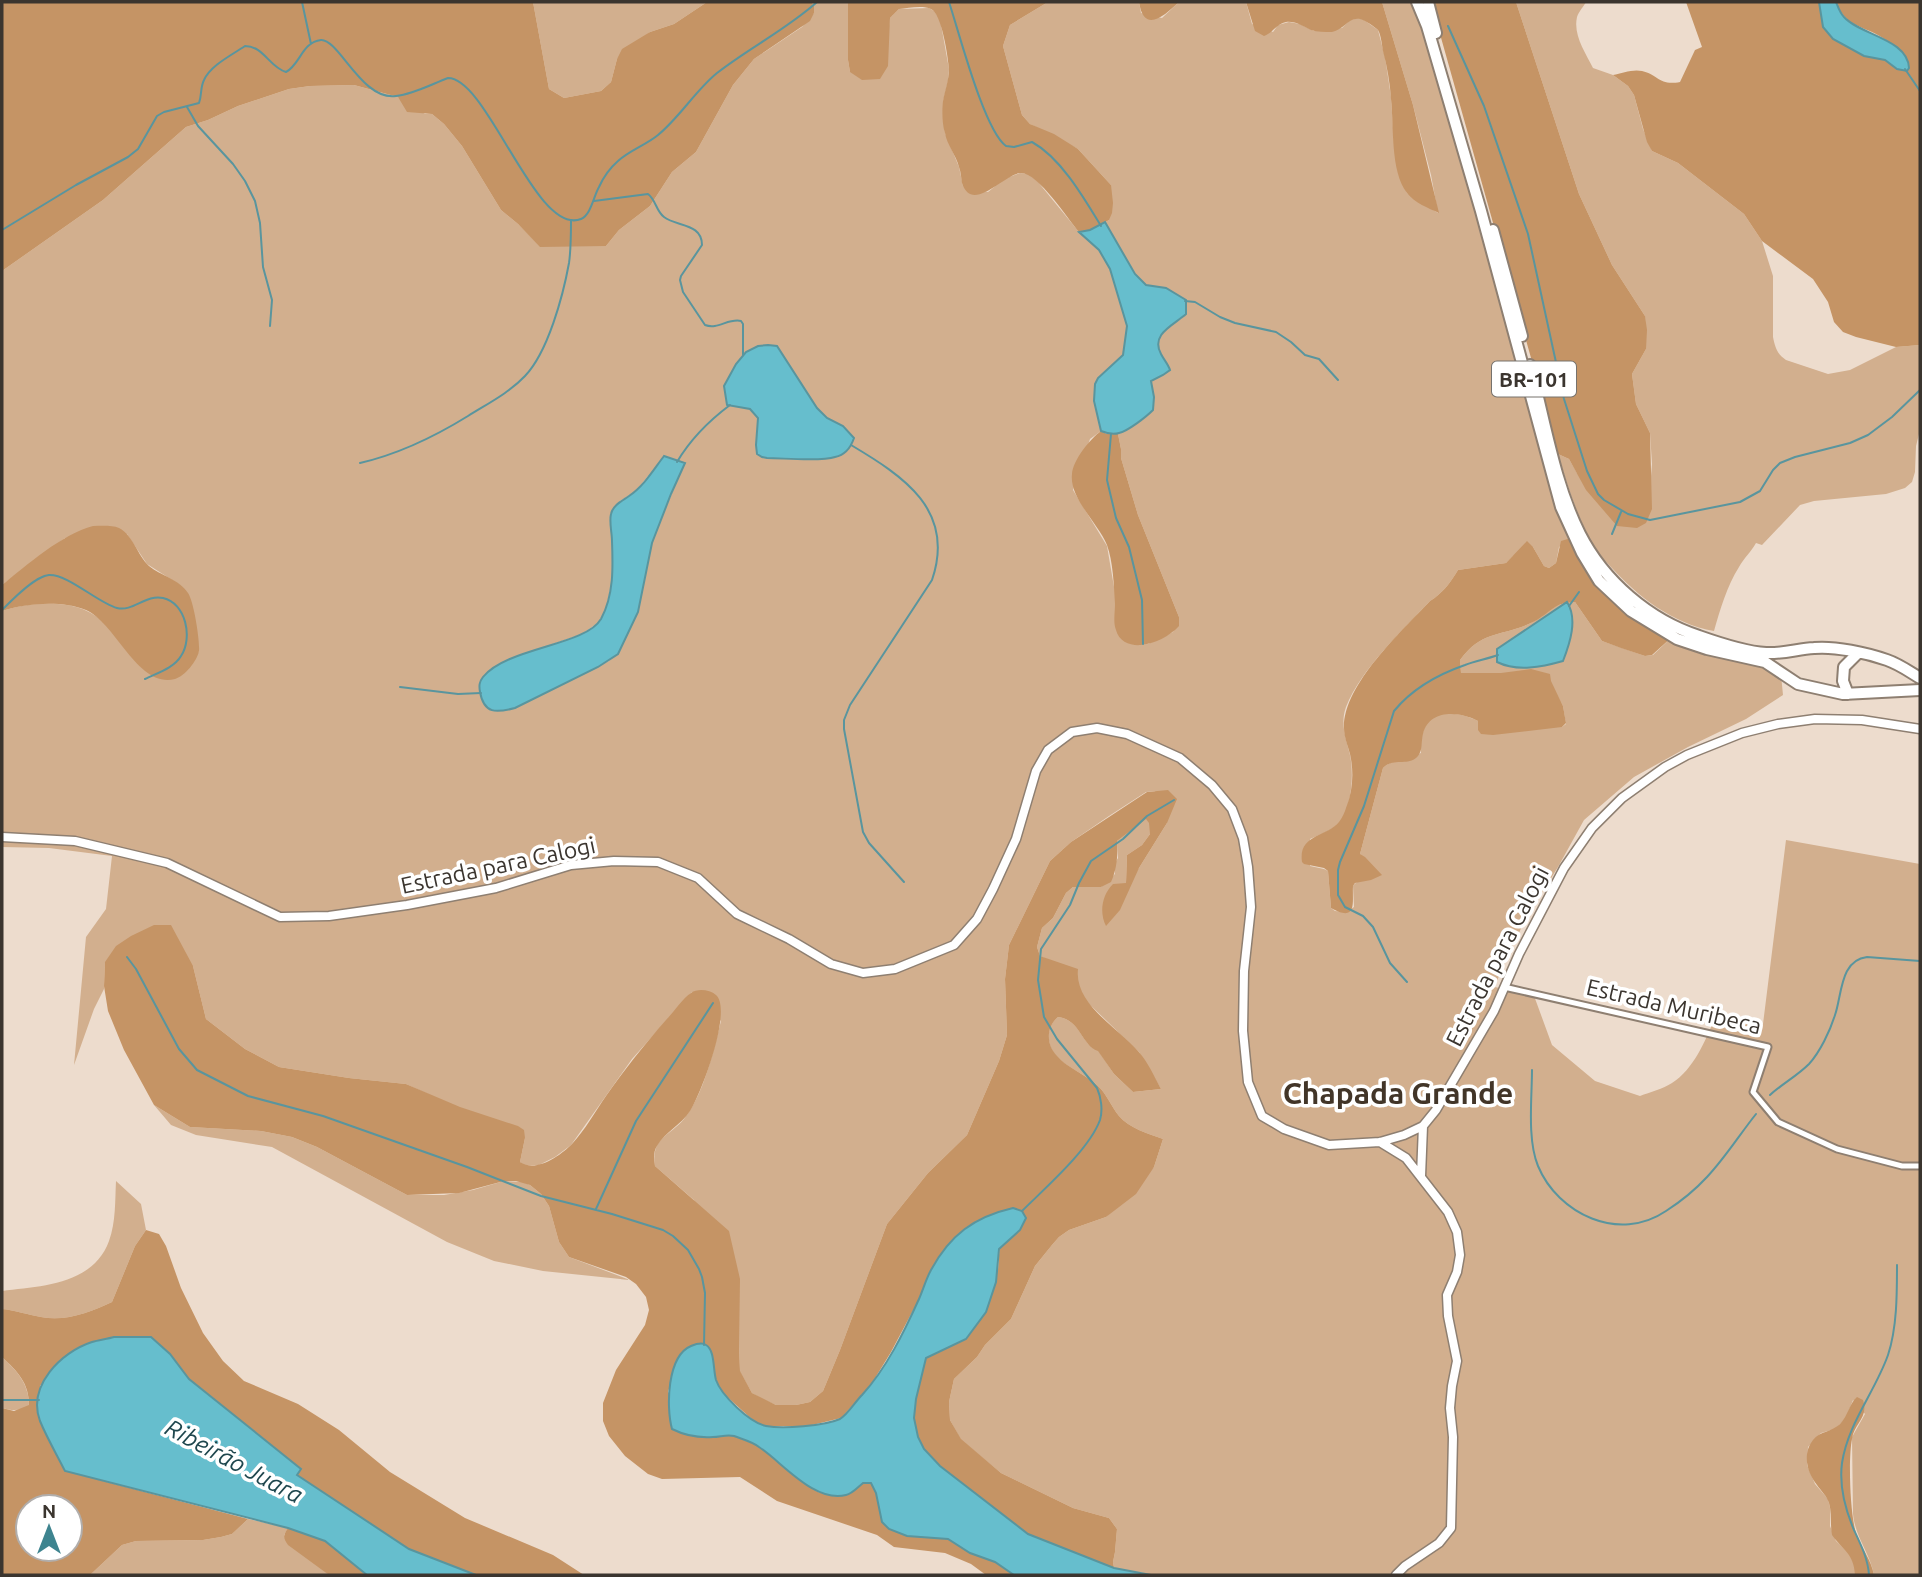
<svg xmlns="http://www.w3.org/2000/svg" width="1922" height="1577" font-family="Ubuntu,sans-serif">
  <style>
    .green { fill: #d2af8e; fill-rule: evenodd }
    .forest { fill: #c59465; fill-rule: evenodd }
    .water { fill: #66becd; stroke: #59959e; stroke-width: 2 }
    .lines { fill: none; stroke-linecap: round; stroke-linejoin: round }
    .stream { stroke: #59959e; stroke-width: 2 }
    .street-casing { stroke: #8e7f71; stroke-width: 9 }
    .secondary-casing { stroke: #8e7f71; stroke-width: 11 }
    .highway-casing { stroke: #8e7f71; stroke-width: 14 }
    .street { stroke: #fff; stroke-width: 5 }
    .secondary { stroke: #fff; stroke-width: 8 }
    .highway { stroke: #fff; stroke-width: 10 }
    .labels { text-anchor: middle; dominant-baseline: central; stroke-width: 7; stroke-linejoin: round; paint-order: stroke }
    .shield { fill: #fff; stroke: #76726d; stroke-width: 2 }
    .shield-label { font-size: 21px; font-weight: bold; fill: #3b352f }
    .street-label { font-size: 23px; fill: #3b352f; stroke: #fff }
    .water-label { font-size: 24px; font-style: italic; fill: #1f474e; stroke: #fff }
    .district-label { font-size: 30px; font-weight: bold; fill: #423528; stroke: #fff }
  </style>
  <rect width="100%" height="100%" fill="#eddccd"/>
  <path class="green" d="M533,2h174l-33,22 -24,8 -33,27 -6,23 -10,9 -37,7 -15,-9z
    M811,2h37v58l2,12 38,-38 2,-16 9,-9 30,-1 5,3 6,8 9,50 -1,12 -5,21 2,31 14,34 4,19 25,6 16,-13 16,-6 9,1 9,8 41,50 20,18 11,19 17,57 -4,29 -25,23 -4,23 7,30 -11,8 -17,51 34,56 7,41 20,58 14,-1 25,-12 6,-15 -41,-102 -17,-57v-9l-3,-15c25,-15 39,-21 33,-53l5,-4 10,-16c-17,-22 -2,-31 16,-43l-16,-30 -19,-2 -12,-12 -30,-52 4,-2 2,-35 -33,-36 -48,-25 -8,-9 -19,-69 7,-21 38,-23h91l2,11 21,5 17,-16h67l6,22 21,8 5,-7 11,-3 11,2 14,7 28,-3 8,-8 8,-2 6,2 14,10 7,27 6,40 3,46 4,28 9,22 31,20 -7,-38 -18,-70 -31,-103h28l11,24 42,142 86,318 10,30 12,22 -12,9 -3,16 -7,5 -5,-2 -11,-19 -20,9 -7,7 -48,7c-8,13 -15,23 -28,31 -28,30 -69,68 -84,106 -6,16 0,32 4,48 4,19 2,53 -11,68 -6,7 -20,12 -29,16v27l14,3 4,2 3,37 4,3 11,1 8,-5 -1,-21c4,-6 11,-6 18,-6l-11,-26 23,-86c7,-8 27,-11 38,-15 0,-9 0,-20 5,-28 10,-18 38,-11 52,-4v6h84l4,-3 -3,-18 -13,-25 -49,-8 -40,1 -1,-14c22,-30 40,-23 71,-37 10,-5 18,-14 28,-18 4,-2 11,-2 16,-3l27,39 43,15 8,-1 19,-18 80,24 28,4 3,30 -37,24 -58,28 -54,30 -50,43 -26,47 -34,55 -30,65 39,6 19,52 43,36 45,15c10,-4 23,-7 32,-13 22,-14 33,-42 43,-65l48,6 23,-184 134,24v711h-46c-4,-22 -19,-38 -21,-61l-1,-77 13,-23 -12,-14 -7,18 -11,11 -14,4 -13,14 -1,18 8,19 13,15 2,9v18l6,15 13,12 6,13v9h-704c-12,-4 -25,-3 -37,-7l-1,-6 2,-10 2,-23 -8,-11 -36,-10 -72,-35 -40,-33 -11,-20 -1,-18 5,-23 23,-22 8,-12 26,-26 24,-53 17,-21 7,-8 10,-7 37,-13 48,-50 9,-28c-14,-5 -34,-11 -44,-23 -8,-10 -12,-22 -22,-31 -12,-11 -31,-18 -41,-29 -10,-12 -10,-29 2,-39 23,3 23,28 40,33l16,24 19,18 28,-3 -22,-37 -54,-52 -7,-15 -1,-12 -37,-17 -3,-9 5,-19 11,-10 13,-25 7,-6h28l14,-13v-11l3,-5 -1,-17 29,-23 4,5v11l-8,11 -15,10 -1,29 -23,31 36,-47 28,-45 -12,-32 -9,1 -37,24 -38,26 -21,19 -41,84 -4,34 2,56 -8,26 -32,74 -39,38 -41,51 -47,126 -17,41 -13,11 -14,3h-20l-14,-6 -10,-6 -12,-21 -1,-26 -45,-146 -39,-34c-4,-29 14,-29 29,-47 20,-25 29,-67 37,-98l-29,-29 -60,67 -61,86 -16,12 -16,8h-15l-4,-3 5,-24 -119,-54 -57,-6 -70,-11 -34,-18 -39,-30 -13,-53 -88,-4 -1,27 -10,20 -20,56 12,-128 20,-28 6,-53 -63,-8 -47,-1v-236c29,-10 75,-13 99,9 15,14 27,32 40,47l50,-2 8,-14 -19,-66 -33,-21 -20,-30 -62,4 -63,47v-314l101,-71 83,-73 22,-7 30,-14 51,-17 21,-3 44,-1 44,12 27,17h7l12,10 18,22 39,64 17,14 22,22h66l13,-16 31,-24 22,-34 24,-20 37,-67 21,-26 48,-32 12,-14v-7zM777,346l40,62 10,10 16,8 11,13c-4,10 -11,16 -22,19l-70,-1 -6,-12 2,-27 -8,-9zM684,463l-32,80 -14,69 -29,49 -21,10 -70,-15 64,-22 17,-12 7,-14 8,-35 -3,-59 9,-13 16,-10 12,-15z
    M1516,2h70c-2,4 -7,9 -9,15 -4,18 8,35 16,51l20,7 15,11 6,9 9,34 9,22 26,12 66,51 18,27 11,35v61c2,10 4,17 13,23l42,14 22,-4 46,-23 24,-2v85l-4,16 -1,26 -3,10 -7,6 -19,6 -72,7 -14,4 -38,40 -6,-2c-5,9 -12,15 -17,24 -12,19 -19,43 -25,64 -41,-7 -77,-35 -104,-65 -6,-7 -13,-13 -17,-21 -16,-28 -26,-61 -35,-91l11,5 8,14 74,3 1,-12 -2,-31 -14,-29 -4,-30 14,-25 -1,-33 -33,-51 -33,-71z
    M154,1105l36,22 71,4 31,6 25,10 90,48h37l29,-5 31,-9 19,1 7,3 11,9 8,12 10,36 10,15 61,23 -87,-9 -49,-10 -47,-19 -175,-95 -76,-12 -25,-10z
    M116,1181l25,23 5,26 -11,16 -23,56c-21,10 -47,20 -71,15 -13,-2 -26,-7 -39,-8v-18c39,-5 91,-6 107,-50 7,-19 6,-41 7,-60z
    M2,1357c16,15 27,27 27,49 -10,5 -16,5 -27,2z
    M248,1519l40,9 -4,7 45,40h-239l32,-30 14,-4 67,-1 18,-3 11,-3z"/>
  <path class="forest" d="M2,2h531l16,87 15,9 37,-7 10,-9 6,-23 5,-10 28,-17 24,-8 33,-22h104l3,4v7l-4,8 -56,38 -21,26 -37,67 -24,20 -22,34 -31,24 -13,16 -66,1 -22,-23 -17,-14 -39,-64 -18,-22 -12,-10 -25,-2 -9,-15 -44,-12 -44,1 -21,3 -51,17 -30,14 -22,7 -83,73 -101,71z
    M848,2h200l-38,23 -7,21 19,69 8,9 24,10 24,15 33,36 2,18 -1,10 -3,7 -19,10 -11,2c-11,-13 -42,-61 -59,-59 -17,2 -48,41 -58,10 -1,-5 -1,-11 -3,-16 -3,-12 -12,-22 -14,-34 -3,-9 -3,-23 -2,-32 2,-11 6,-21 6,-32 -1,-12 -7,-55 -18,-60 -8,-4 -23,-1 -32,0l-9,9 -2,48 -8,13 -18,1 -12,-8 -2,-12z
    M1139,2h40c-14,13 -35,33 -40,0z
    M1246,2h136l31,103 26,108c-11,-5 -24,-10 -32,-20 -17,-22 -13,-67 -16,-94 -1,-16 -4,-33 -8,-48 -1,-6 -2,-16 -5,-21 -3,-3 -13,-10 -18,-11 -12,-2 -16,11 -28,13 -7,0 -15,0 -21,-2 -9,-4 -15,-9 -25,-8 -10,2 -13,11 -22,14l-9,-5z
    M1431,2h85l63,192 33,71 33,51 2,14 -1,19 -14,25 4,30 14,29 2,76 -6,14 -9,5 -20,-2 -31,-36 -17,-31 -11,-5z
    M1686,2h133l3,20 11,17 31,17 21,4 12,9 8,-13c-6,-6 -14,-13 -22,-18 -20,-13 -37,-10 -47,-36h84v343l-24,2 -40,-10 -13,-5 -9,-10 -6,-20 -15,-23 -51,-38 -18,-27 -66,-51 -26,-12 -5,-9 -13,-47 -6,-9 -15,-11c9,-2 20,-6 29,-4 17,4 17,15 38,11l15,-32 7,-3z
    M1101,431l6,3h11l3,15v9l17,57 41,102v9c-9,10 -25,18 -38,19 -10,1 -22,-3 -25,-15 -3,-7 -1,-18 -1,-26 -1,-18 -2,-43 -8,-59 -9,-22 -38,-47 -35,-71 1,-14 18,-35 29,-43z
    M93,526c8,0 19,-1 26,2 15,8 18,27 30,38 12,10 30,13 39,27 6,9 12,48 11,58 -2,10 -14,25 -24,28 -37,10 -59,-56 -89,-69 -24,-10 -60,-7 -84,1v-26c25,-20 60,-51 91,-59z
    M1571,538l44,57 57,42 -20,18 -7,1 -24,-8 -19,-7 -27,-39c-5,1 -12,1 -16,3 -10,5 -18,14 -28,18 -31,14 -49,7 -71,37l1,13h40l30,-4 19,5 1,7 12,25 3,17 -4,4 -69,8 -12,-1 -3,-4v-9c-19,-10 -49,-12 -55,13 -2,7 0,16 -5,22 -9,11 -25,1 -35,12l-23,86 5,3 17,18 -11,5 -16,3 -2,3c-1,16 5,37 -22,22l-3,-37 -4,-3 -20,-4 -2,-2c-4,-28 25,-25 37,-40 3,-4 6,-10 7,-14 7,-17 8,-36 4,-54 -2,-8 -6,-17 -6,-26 -1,-43 57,-96 86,-127 13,-8 20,-18 28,-31l48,-7 21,-22 6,6 11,19 5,2 7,-5 5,-22z
    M1168,790l9,9 -10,24 -28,45 -19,42 -14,16c-7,-14 -4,-31 7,-42l13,-1 1,-28 15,-10 8,-11 -1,-11 -3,-4 -29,22c1,13 0,28 -6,41l-10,5h-28l-7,6 -13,25 -11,10 -5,19 3,9 38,13c-4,35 39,58 60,82 10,11 16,25 23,38l-28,3 -19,-18 -16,-23c-17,-6 -17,-31 -40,-34 -12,10 -12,28 -1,39 9,11 28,18 40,29 10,9 14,21 22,31 10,12 30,18 44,23l-9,28 -18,27 -30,23 -37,13 -10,7 -7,8 -17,21 -24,53 -26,26 -8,12 -23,22 -5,23 1,18 11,19 40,34 72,35 36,10 8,11 -2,23 -2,10 1,6 -86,-34 -88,-68 -16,-17 -6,-12 -4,-19 2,-19 10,-41 72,-88 4,-59 -29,12 -43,48 -12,30 -27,51 -22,36 -28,30 -33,8h-43l-10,-4 -30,-27 -9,-13 -6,-33 -8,-6 -25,19 -9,30 44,46 19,-3 26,10 39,32 22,15 15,3 30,-12h8l5,10 6,29 7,7 59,10 22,14 25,9 19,13h-28l-15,-11 -26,-11 -51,-6 -17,-12 -100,-34 -37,-24 -78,2 -14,-5 -23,-18 -16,-20 -6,-15v-18l13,-33 29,-45 4,-15 -3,-13 -10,-13 -10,-7 -57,-20 -10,-15 -10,-36 -8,-12 -11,-9 -14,-4h-12l-45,12 -52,2 -90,-48 -25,-10 -31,-6 -71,-4 -36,-22 -30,-55 -16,-39 -4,-25 1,-24 11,-16 15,-10 23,-11h17l22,41 13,53 39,30 34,18 70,11 57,6 54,23 58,19 6,4 1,8 -5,24c16,11 40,-6 52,-18 13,-14 23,-32 34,-48 19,-27 38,-51 60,-76 8,-8 16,-21 25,-27 7,-5 19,-3 25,2 17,15 -15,99 -26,116 -9,14 -25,21 -33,35 -4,6 -3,13 -2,20l74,65 11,48 -1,67 1,25 12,22 24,12h20l14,-3 13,-11 17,-41 47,-126 41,-51 39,-38 32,-74 8,-26 -2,-56 4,-34 41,-84 21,-19 76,-50z
    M146,1230l13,4 7,12 15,42 22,45 20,28 21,20 54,23 41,26 51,42 75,46 88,37 31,20h-108l-67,-26 -112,-74 4,-6 -112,-90 -19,-25 -19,-17c-30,0 -62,-1 -85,20 -10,8 -18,20 -26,29l-1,33 26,52 183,48 -16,15 -11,3 -18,3 -67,1 -14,4 -32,30h-88v-167l12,3 15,-6c0,-22 -11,-33 -27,-48v-48c13,1 26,6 39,8 24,5 50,-5 71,-15l23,-56zM28,1507h42v42h-42z
    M1857,1397l6,3c6,18 -9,23 -11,39 -4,19 -2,80 5,97 6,14 14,24 17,39h-19c-1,-21 -12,-25 -23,-40 -2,-10 0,-22 -3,-32 -2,-7 -8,-12 -12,-18 -10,-12 -15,-31 -4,-45 7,-9 19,-8 27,-16 8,-8 9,-20 17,-27z
    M288,1528l37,13 42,34h-38l-41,-30c-5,-7 -5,-10 0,-17z"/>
  <path class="water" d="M1819,2h17c2,5 4,11 8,15 16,18 64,22 65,51l-2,3 -10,-2 -12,-9 -21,-4 -31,-17 -10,-12z
    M1105,222l30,52 11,11 20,3 20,12v14c-12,11 -36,20 -25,40 3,6 7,10 9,16l-7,5 -12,6 3,16 -1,13c-7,7 -25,21 -34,23 -6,2 -13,0 -18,-2l-7,-30 1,-17 3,-6 25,-23 4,-29 -17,-57 -11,-19 -20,-18 11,-2z
    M768,345l9,1 40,62 10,10 16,8 11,12c-3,9 -9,17 -19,19 -14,5 -52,1 -68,1l-5,-1 -5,-3 -1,-9 2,-27 -8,-9 -23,-4 -3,-19 12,-22 10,-12 12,-6z
    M664,456l21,7 -14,31 -19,49 -14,69 -20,42 -20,13 -83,41c-19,5 -31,6 -35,-16 -1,-6 -1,-10 3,-15 25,-30 102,-31 118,-58 13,-24 12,-52 11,-78 0,-8 -3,-19 -1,-27 2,-9 11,-13 18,-18 15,-10 25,-27 35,-40z
    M1567,602c11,17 3,41 -4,59 -21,6 -46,11 -66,1v-13z
    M1013,1208l9,3 4,7 -6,12 -21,19 -3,33 -10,30 -20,27 -40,19 -10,41 -2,19 4,19 6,12 16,17 88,68 86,34 37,7h-137l-19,-13 -25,-9 -22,-14 -41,-3 -18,-7 -7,-7 -6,-29 -5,-10h-8c-5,4 -11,11 -17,12 -32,8 -64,-33 -87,-48 -6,-5 -17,-8 -25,-11 -7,-2 -14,1 -21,1 -14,1 -29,-2 -41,-8 -6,-22 -5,-73 19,-83 5,-2 11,-4 15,-1 9,5 7,25 10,35 5,15 34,43 50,46 17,3 58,0 74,-7 8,-5 15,-17 22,-24 24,-26 42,-63 57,-96 4,-9 7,-20 12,-29 19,-35 43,-53 82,-62z
    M114,1337h37l19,17 19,25 112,90 -4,6 112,74 67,26h-109l-42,-34 -37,-13 -223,-57c-8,-16 -18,-33 -25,-50 -13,-35 21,-69 52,-79 7,-2 15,-3 22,-5z"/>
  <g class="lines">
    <path class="stream" d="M302,2l9,42
      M949,2c10,30 35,128 57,144l8,1 18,-5c29,16 52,56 69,84
      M1448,26l36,80 44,128 36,165 23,72 11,23 6,6 24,14 22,6 90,-18 20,-11 13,-21 7,-7 15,-6 55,-14 18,-8 24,-18 28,-27
      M1905,69l15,22
      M187,107l11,19 35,38 12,17 10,20 5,22 3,44 9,33 -2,26
      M594,201l54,-7c8,6 8,17 16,23 13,10 38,6 38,28l-21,31 -1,4 3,12 22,33c13,5 23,-7 36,-4l2,3v31
      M2,230l74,-45 52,-28 10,-8 19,-33 7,-4 35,-9c3,-8 1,-15 5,-23 7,-15 28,-25 41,-34 19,0 24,21 41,26 14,-7 16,-30 35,-32 18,-1 41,61 75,56 18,-2 36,-12 52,-18 40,0 88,159 133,141 10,-4 13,-24 18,-32 4,-9 11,-19 19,-26 12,-11 28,-16 40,-26 22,-18 37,-44 59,-62 32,-25 70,-44 100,-71
      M1185,301l10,1 25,15 15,6 41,9 15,10 14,13 14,4 19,21
      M1111,434l-4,46 9,38 13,29 13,53 1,44
      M851,445c52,31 105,65 81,135l-82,125 -6,15v9l19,103 6,11 35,39
      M677,462c13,-22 33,-42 53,-57
      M360,463c39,-9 74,-26 108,-47 19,-12 41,-23 57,-40 23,-24 38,-80 44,-113 2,-14 2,-29 2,-43
      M1612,534l9,-22
      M1569,606l10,-14
      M2,610c10,-10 33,-34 47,-35 19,-1 49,28 68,33 16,4 29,-14 46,-10 23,5 30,40 18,58 -7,12 -24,17 -36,23
      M400,687l58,7 23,-1
      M127,957l9,12 43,80 18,21 51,26 75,20 144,51 74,29 71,18 51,16 10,6 15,14 11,19 3,8 3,16 -1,52
      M1407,982l-17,-19 -17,-36 -10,-11 -18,-9 -7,-12v-25l2,-8 24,-56 30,-95c18,-22 45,-37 71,-46 10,-4 22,-6 33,-10
      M1532,1070c0,28 -5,69 6,96 20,48 81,77 128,45 14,-9 29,-21 41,-34 18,-19 33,-43 49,-63
      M1770,1095c12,-11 27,-19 39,-31 11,-12 21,-33 26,-49 7,-20 5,-55 32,-58l53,4
      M596,1209l40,-88 77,-118
      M1022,1211c23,-23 67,-61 78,-91 3,-10 1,-23 -3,-32l-40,-49 -13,-22 -6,-37 3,-31 29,-44 9,-22 12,-22 32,-22 24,-23 27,-16
      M2,1400h37
      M1869,1575c-1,-16 -8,-30 -15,-45 -9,-21 -15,-44 -12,-67 6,-40 33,-71 46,-108 9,-27 9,-61 9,-90"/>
    <defs>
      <path id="street" d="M1504,987l264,60 -15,45 25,30 59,27 65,17h18"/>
      <path id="secondary" d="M2,837l73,4 92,22 113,54 49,-1 78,-11 89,-17 75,-23 43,-4 44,1 40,16 39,36 52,25 42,25 32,9 32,-4 59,-24 23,-26 16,-30 23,-50 20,-68 12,-21 24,-18 25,-4 30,6 53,24 32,27 20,24 11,29 5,29 3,40 -7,64 -1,60 5,51 14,34 22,13 45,16 51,-3 24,-7 19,-9 13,-16 58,-99 25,-57 45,-86 28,-40 30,-30 43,-31 22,-12 55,-22 36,-9 37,-5 47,1 58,9
        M1380,1142l26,16 42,54 9,20 3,23 -3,17 -10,23 1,21 9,45 -5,25 -2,22 3,29 -2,91 -12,15 -34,23 -9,9
        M1421,1176l2,-50"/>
      <path id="highway" d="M1417,2l10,24 54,185 80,296 21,46 17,28 32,30 46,28 30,10 58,13 33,22 45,10 77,-4
        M1428,2l8,31
        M1493,230l29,106
        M1530,365c15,56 24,117 50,169 24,47 69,86 119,102 17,6 49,16 67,17 16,1 32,-4 48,-5 21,-2 53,5 73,12 12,4 23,12 33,18
        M1848,694l-5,-13 1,-14 14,-14"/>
    </defs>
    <use href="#street" class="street-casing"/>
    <use href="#secondary" class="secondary-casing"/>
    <use href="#highway" class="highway-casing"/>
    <use href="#street" class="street"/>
    <use href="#secondary" class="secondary"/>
    <use href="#highway" class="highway"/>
  </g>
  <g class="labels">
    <rect class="shield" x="1492" y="361.5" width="84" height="35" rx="5"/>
    <g class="shield-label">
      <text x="1534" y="379">BR-101</text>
    </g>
    <g class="street-label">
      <text transform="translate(498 865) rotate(-12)">Estrada para Calogi</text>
      <text transform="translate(1497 956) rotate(-63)">Estrada para Calogi</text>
      <text transform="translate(1674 1006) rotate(13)">Estrada Muribeca</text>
    </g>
    <g class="water-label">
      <text transform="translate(234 1461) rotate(28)">Ribeirão Juara</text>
    </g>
    <g class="district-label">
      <text x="1398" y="1093">Chapada Grande</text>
    </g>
  </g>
  <rect width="1922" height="1577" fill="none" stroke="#3b352f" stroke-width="7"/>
  <g transform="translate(49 1528)"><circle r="33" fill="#ffffff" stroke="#b1aeac" stroke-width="2"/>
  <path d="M0-5L12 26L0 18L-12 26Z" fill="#3e848f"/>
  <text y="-10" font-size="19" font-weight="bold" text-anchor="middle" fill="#3b352f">N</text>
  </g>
</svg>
